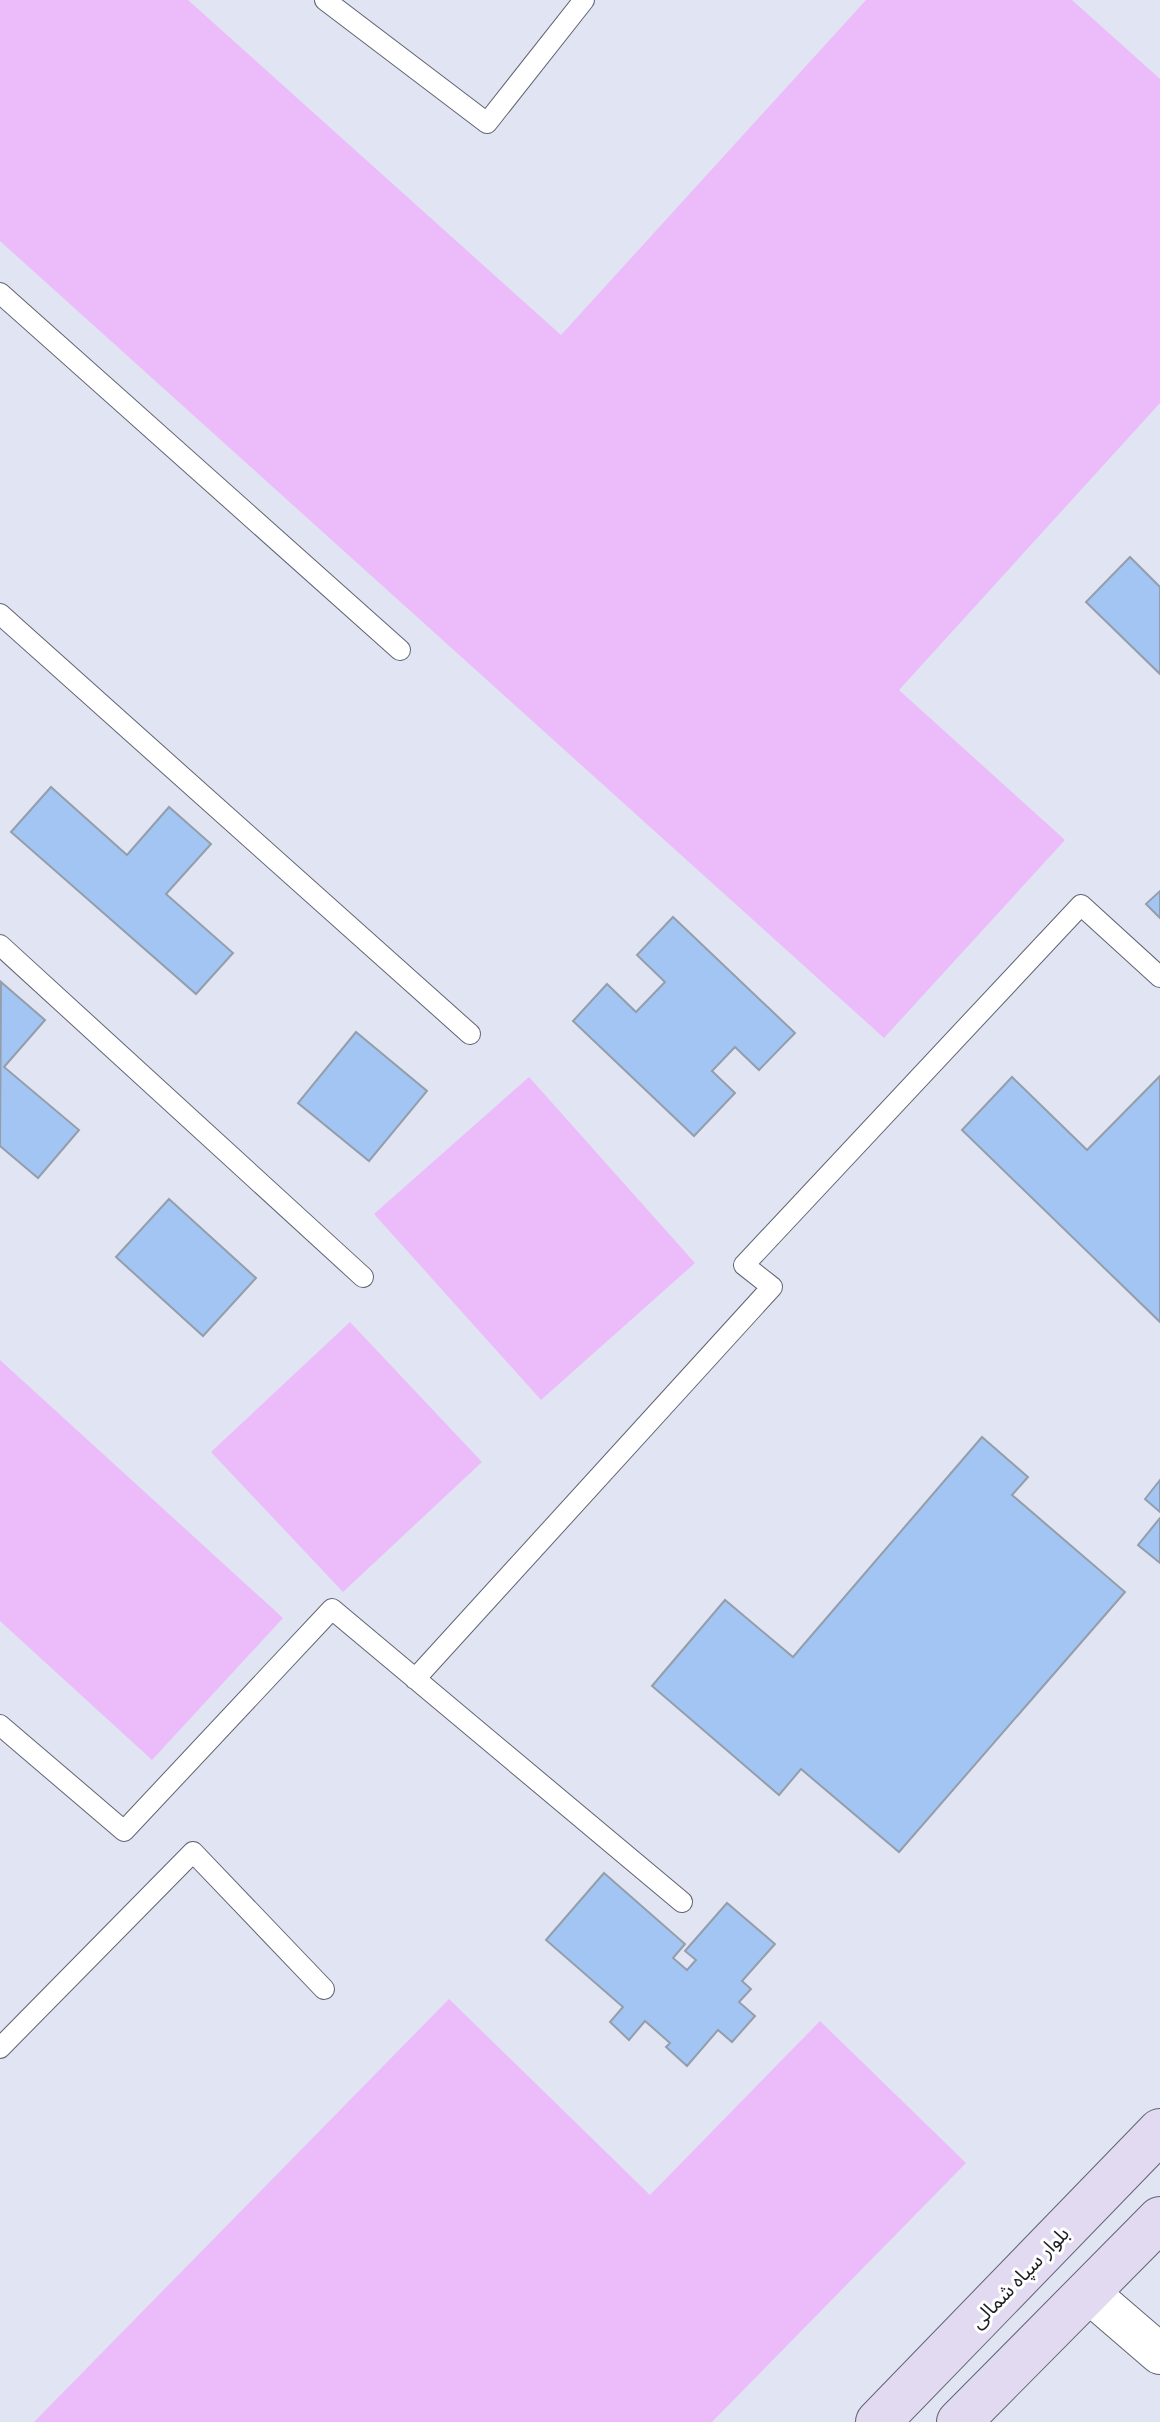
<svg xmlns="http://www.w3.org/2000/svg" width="1160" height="2422" font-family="Ubuntu,'Noto Sans Arabic',sans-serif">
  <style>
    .green { fill: #ecbcfa }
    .building { fill: #a2c5f4; stroke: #949eaa; stroke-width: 2 }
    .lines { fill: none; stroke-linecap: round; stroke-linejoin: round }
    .lane-casing { stroke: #616471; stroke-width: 22 }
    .street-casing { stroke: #616471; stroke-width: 42 }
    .secondary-casing { stroke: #616471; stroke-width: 46 }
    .lane { stroke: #fff; stroke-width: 20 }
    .street { stroke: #fff; stroke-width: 40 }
    .secondary { stroke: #e1daf1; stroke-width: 44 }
    .labels { text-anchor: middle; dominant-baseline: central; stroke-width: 6; stroke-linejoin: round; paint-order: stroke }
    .street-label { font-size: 20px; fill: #1e1f24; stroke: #fff }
  </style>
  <rect width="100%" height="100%" fill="#e1e4f3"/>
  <path class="green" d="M0,0h188l373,335 305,-335h206l88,79v324l-261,287 166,150 -181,198 -884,-797z
    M529,1077l166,186 -154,137 -167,-186z
    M350,1322l132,140 -139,130 -132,-140z
    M0,1360l283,258 -131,142 -152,-139z
    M449,1999l201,196 170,-174 146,142 -254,259h-678z"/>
  <path class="building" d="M1130,557l30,30v87l-74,-72z
    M51,787l76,68 42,-48 42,37 -45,50 67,59 -37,41 -185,-162z
    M1160,891v27l-14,-14z
    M673,917l122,116 -36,37 -24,-23 -23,24 23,22 -41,43 -121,-115 34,-37 29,28 29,-30 -28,-27z
    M1,982l44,38 -41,47 75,63 -41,48 -38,-32z
    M356,1032l71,59 -58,70 -71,-58z
    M1160,1076v246l-198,-192 50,-53 75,73z
    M169,1199l87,79 -53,58 -87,-79z
    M982,1437l46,40 -16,18 113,97 -226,260 -98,-83 -22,26 -127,-109 73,-86 68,57z
    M1160,1480v32l-15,-13z
    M1160,1518v45l-22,-18z
    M604,1873l81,71 -12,14 14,12 9,-10 -11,-9 42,-48 48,41 -33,37 9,8 -12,13 16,14 -23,26 -14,-12 -31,36 -21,-19 4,-4 -25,-22 -16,19 -19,-18 13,-15 -77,-67z"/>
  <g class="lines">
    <defs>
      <path id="lane" d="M325,0l162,123 97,-123
        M0,293l400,357
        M0,614l470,420
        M0,945l363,332
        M415,1679l357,-392 -28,-22 337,-360 79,72
        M0,1725l124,106 208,-222 350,293
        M0,2048l193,-196 131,137"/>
      <path id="street" d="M1088,2292l72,62"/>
      <path id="secondary" d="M878,2422l282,-291
        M959,2422l201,-203"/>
    </defs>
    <use href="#lane" class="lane-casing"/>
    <use href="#street" class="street-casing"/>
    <use href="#secondary" class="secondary-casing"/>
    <use href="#lane" class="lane"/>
    <use href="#street" class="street"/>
    <use href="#secondary" class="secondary"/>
  </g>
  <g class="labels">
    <g class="street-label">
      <text transform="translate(1019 2277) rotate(-46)">بلوار سپاه شمالی</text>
    </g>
  </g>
</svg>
